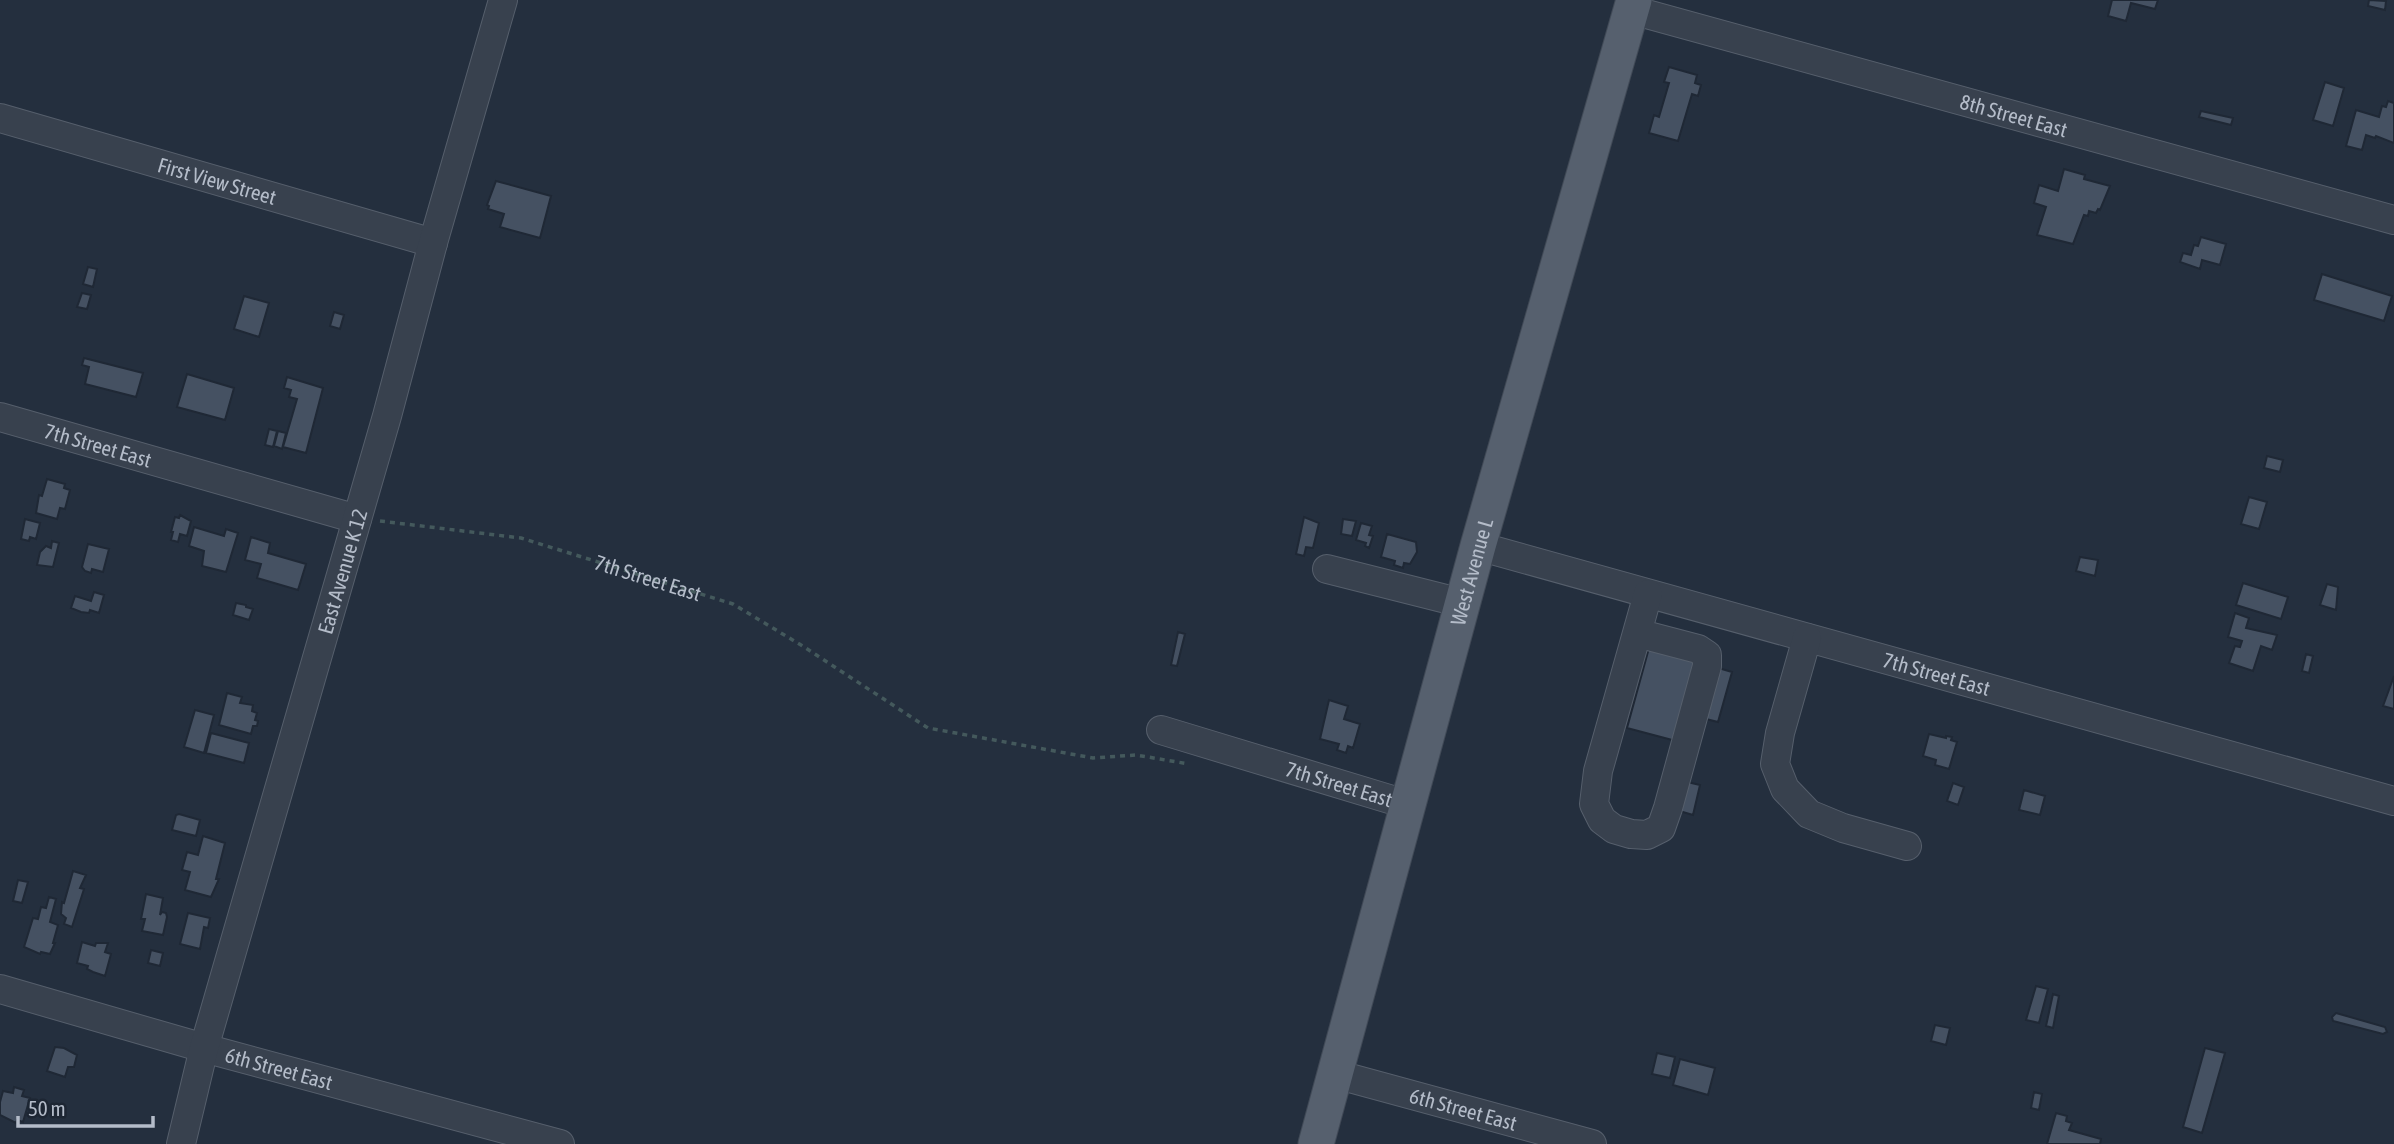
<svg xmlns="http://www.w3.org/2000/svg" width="2394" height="1144" font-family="'Asap Condensed',sans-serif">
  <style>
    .building { fill: #455162; stroke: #1f2835; stroke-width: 2 }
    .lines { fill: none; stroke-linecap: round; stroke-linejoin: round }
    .minor-casing { stroke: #565f6c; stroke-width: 30 }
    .major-casing { stroke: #414a57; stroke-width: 37 }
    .path { stroke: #44595c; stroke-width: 3.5; stroke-dasharray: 5 5; stroke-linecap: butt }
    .minor { stroke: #38414e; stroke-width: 28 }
    .major { stroke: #56606e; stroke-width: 35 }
    .labels { text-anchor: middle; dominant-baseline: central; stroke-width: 6; stroke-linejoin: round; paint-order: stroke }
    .street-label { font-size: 21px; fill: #b4bcc9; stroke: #1d2633 }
  </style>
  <rect width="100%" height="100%" fill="#242f3e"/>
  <path class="building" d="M2112,0h46l-3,9 -24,-6 -5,18 -18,-5z
    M2369,0l17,1 -1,9 -17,-4z
    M1669,67l28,8 -2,8 6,2 -3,11 -6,-2 -14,47 -29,-8 5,-18 5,2 10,-34 -5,-1z
    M2325,82l19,6 -11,38 -20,-6z
    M2388,101l6,2v40l-18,-7 -1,2 -9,-3 -4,15 -16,-4 10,-36 23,7 3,-11 4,1z
    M2201,111l32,7 -2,7 -32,-8z
    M2064,169l21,6 -1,4 26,7 -10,24 -2,-1 -2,4 -7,-2 -1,5 -4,-1 -11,29 -36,-9 9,-28 -12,-4 5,-18 19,6z
    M496,181l55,15 -11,42 -40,-11 4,-13 -16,-5 1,-3 -2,-1z
    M2201,237l25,7 -6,21 -18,-5 -2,9 -20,-7 3,-9 8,2 3,-10 4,1z
    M88,267l9,2 -4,18 -10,-3z
    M2322,274l70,22 -8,25 -70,-21z
    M82,293l9,2 -4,14 -10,-2z
    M244,296l25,7 -10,34 -25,-8z
    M334,312l10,3 -4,14 -10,-3z
    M84,358l59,15 -7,24 -51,-13 4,-17 -7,-2z
    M187,374l47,14 -9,32 -48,-13z
    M287,377l36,11 -17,65 -23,-6 14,-48 -8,-2 2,-7 -7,-2z
    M269,429l8,2 -4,16 -8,-2z
    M278,431l8,2 -4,16 -8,-3z
    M2267,456l16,4 -3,12 -16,-4z
    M47,479l18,5 -1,4 6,2 -5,19 -5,-1 -3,11 -21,-6 3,-18 3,1z
    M2249,497l18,5 -8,27 -18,-5z
    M180,515l11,6 -4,15 -7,-2 -2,8 -7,-2 2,-8h-2l4,-15 4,1z
    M1304,517l15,6 -6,25 -7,-1 -2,9 -8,-2z
    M25,519l15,4 -4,16 -6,-2 -1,4 -8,-2z
    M1343,519l13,2 -4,15 -11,-2z
    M1361,523l11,3 -3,9 4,1 -4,12 -4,-2 1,-3 -10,-3z
    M194,527l30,9 2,-7 12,4 -12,39 -24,-6 2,-15 -15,-5z
    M1387,534l29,8 1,10 -7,12 -6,-1 -1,5 -9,-3 1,-4 -14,-4z
    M251,537l19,6 -2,10 38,11 -8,26 -41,-12 4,-14 -16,-4z
    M52,541l7,2 -6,24 -16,-2 3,-13 6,-6 5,2z
    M88,544l21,5 -6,23 -11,-3 -1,4 -6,-2 -3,-4z
    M2080,557l18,3 -3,16 -19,-5z
    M2243,583l45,14 -7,22 -45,-14z
    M2327,584l11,3 -2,23 -16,-5z
    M94,592l10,3 -5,18 -9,-3 -1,3 -8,-1 -10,-4 4,-12 16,5z
    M236,603l10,2v2l7,2 -4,11 -16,-5z
    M2235,613l14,5 -3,10 31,7 -5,15 -11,-4 -8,25 -24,-8 6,-17 5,1 2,-6 -14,-4z
    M1178,632l7,2 -8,32 -6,-1z
    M1649,648l49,13 -22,80 -49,-13z
    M2306,654l7,2 -4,17 -7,-2z
    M1715,667l17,5 -14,50 -16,-4z
    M2394,676v33l-11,-3z
    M227,693l15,4 -2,6 13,2 -1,6 5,2 -2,7 3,1 -1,5h-4l-2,8 -32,-9z
    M1329,700l19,6 -4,13 16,5 -7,24 -5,-2 -2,7 -9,-3 2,-6 -19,-5z
    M195,710l19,5 -10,38 -20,-6z
    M211,733l38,10 -5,20 -38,-10z
    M1929,734l17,4v-2l6,1 -1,3 6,2 -8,27 -14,-4 1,-5 -13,-4z
    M1683,781l17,4 -7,30 -17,-5z
    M1953,783l11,4 -6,18 -11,-4z
    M2024,790l21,6 -5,19 -21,-5z
    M179,814l21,6 -4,16 -24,-6 4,-15z
    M203,836l22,7 -9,36h3l-8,18 -26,-7 5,-18 -8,-2 5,-18 11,3z
    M73,871l13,4 -6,13 4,1 -12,38 -8,-3 2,-6 -5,-4 1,-12 2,1z
    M18,880l10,2 -6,21 -9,-2z
    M146,894l17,4 -3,17 2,-3 4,1 1,4 -4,18 -21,-4 3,-12h-4z
    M49,897l7,2 -6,23 8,3 -5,18h2l-5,11 -9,-2 -1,2 -16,-7 9,-29 5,1 3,-12 5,1z
    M188,913l22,5 -2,10 -4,-1 -4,22 -20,-5z
    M82,942l13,4 1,-3h12l-3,9 6,2 -6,22 -12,-4 -6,-3 1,-3 -11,-3z
    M151,950l12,3 -3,13 -12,-3z
    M2036,986l12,3 -9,34 -13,-3z
    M2053,994l6,2 -6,32 -7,-2z
    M2336,1013l49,14 2,5 -4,2 -50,-13 -1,-4z
    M1935,1025l15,3 -4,17 -15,-4z
    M55,1047l9,1 13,7 -3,12h-6l-3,10 -18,-6z
    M2205,1048l20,5 -23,80 -19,-6z
    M1657,1053l18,4 -5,21 -18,-4z
    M1680,1059l35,9 -7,27 -35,-10z
    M14,1087l10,3 -2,6 8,2 -7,24 -6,-2 -1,3 -16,-8v-13l3,-11 10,2z
    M2034,1092l8,2 -3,16 -8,-2z
    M2056,1113l11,3 -1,5 6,2 -3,7 32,9 -1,5h-53z"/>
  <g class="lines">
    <defs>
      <g id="minor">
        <path id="s2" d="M1632,10l762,210"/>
        <path id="s3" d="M0,118l433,125"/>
        <path id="s4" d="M0,417l357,102"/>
        <path id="s5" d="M1478,546l916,255"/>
        <path d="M1327,569l135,34"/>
        <path d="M1637,633l61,16 9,6v11l-39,142 -7,20 -14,7 -16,-1 -17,-5 -12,-9 -8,-16 4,-33 50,-177"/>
        <path d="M1807,638l-27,95 -5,31 10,25 24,25 34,14 64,18"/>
        <path id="s6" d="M1161,730l248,75"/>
        <path id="s7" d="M0,989l204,59 356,96"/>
        <path id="s8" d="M1335,1074l257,70"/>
        <path id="s9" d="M181,1144l23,-96 183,-632 46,-173 70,-243"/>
      </g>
      <g id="major">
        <path id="s10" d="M1316,1144l162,-598 156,-546"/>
      </g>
    </defs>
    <use href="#minor" class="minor-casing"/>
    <use href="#major" class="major-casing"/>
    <path class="path" id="s1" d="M380,521l141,17 212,66 68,41 127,83 165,30 43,-3 53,9"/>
    <use href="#minor" class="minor"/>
    <use href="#major" class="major"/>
  </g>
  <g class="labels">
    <g class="street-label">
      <text stroke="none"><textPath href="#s2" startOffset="396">8th Street East</textPath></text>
      <text stroke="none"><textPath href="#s3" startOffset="226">First View Street</textPath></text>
      <text stroke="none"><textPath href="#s4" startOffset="102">7th Street East</textPath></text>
      <text stroke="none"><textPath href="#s10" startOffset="593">West Avenue L</textPath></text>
      <text stroke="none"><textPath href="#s9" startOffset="595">East Avenue K 12</textPath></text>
      <text stroke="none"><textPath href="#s1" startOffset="275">7th Street East</textPath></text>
      <text stroke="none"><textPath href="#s5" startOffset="476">7th Street East</textPath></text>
      <text stroke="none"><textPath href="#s6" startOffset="186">7th Street East</textPath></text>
      <text stroke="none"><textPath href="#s7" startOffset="290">6th Street East</textPath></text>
      <text stroke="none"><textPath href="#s8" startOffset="133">6th Street East</textPath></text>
    </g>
  </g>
  <path d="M18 1116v10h135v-10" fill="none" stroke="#b4bcc9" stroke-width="3.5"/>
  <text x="28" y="1116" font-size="21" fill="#b4bcc9" stroke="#1d2633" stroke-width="5" paint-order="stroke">50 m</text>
</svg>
